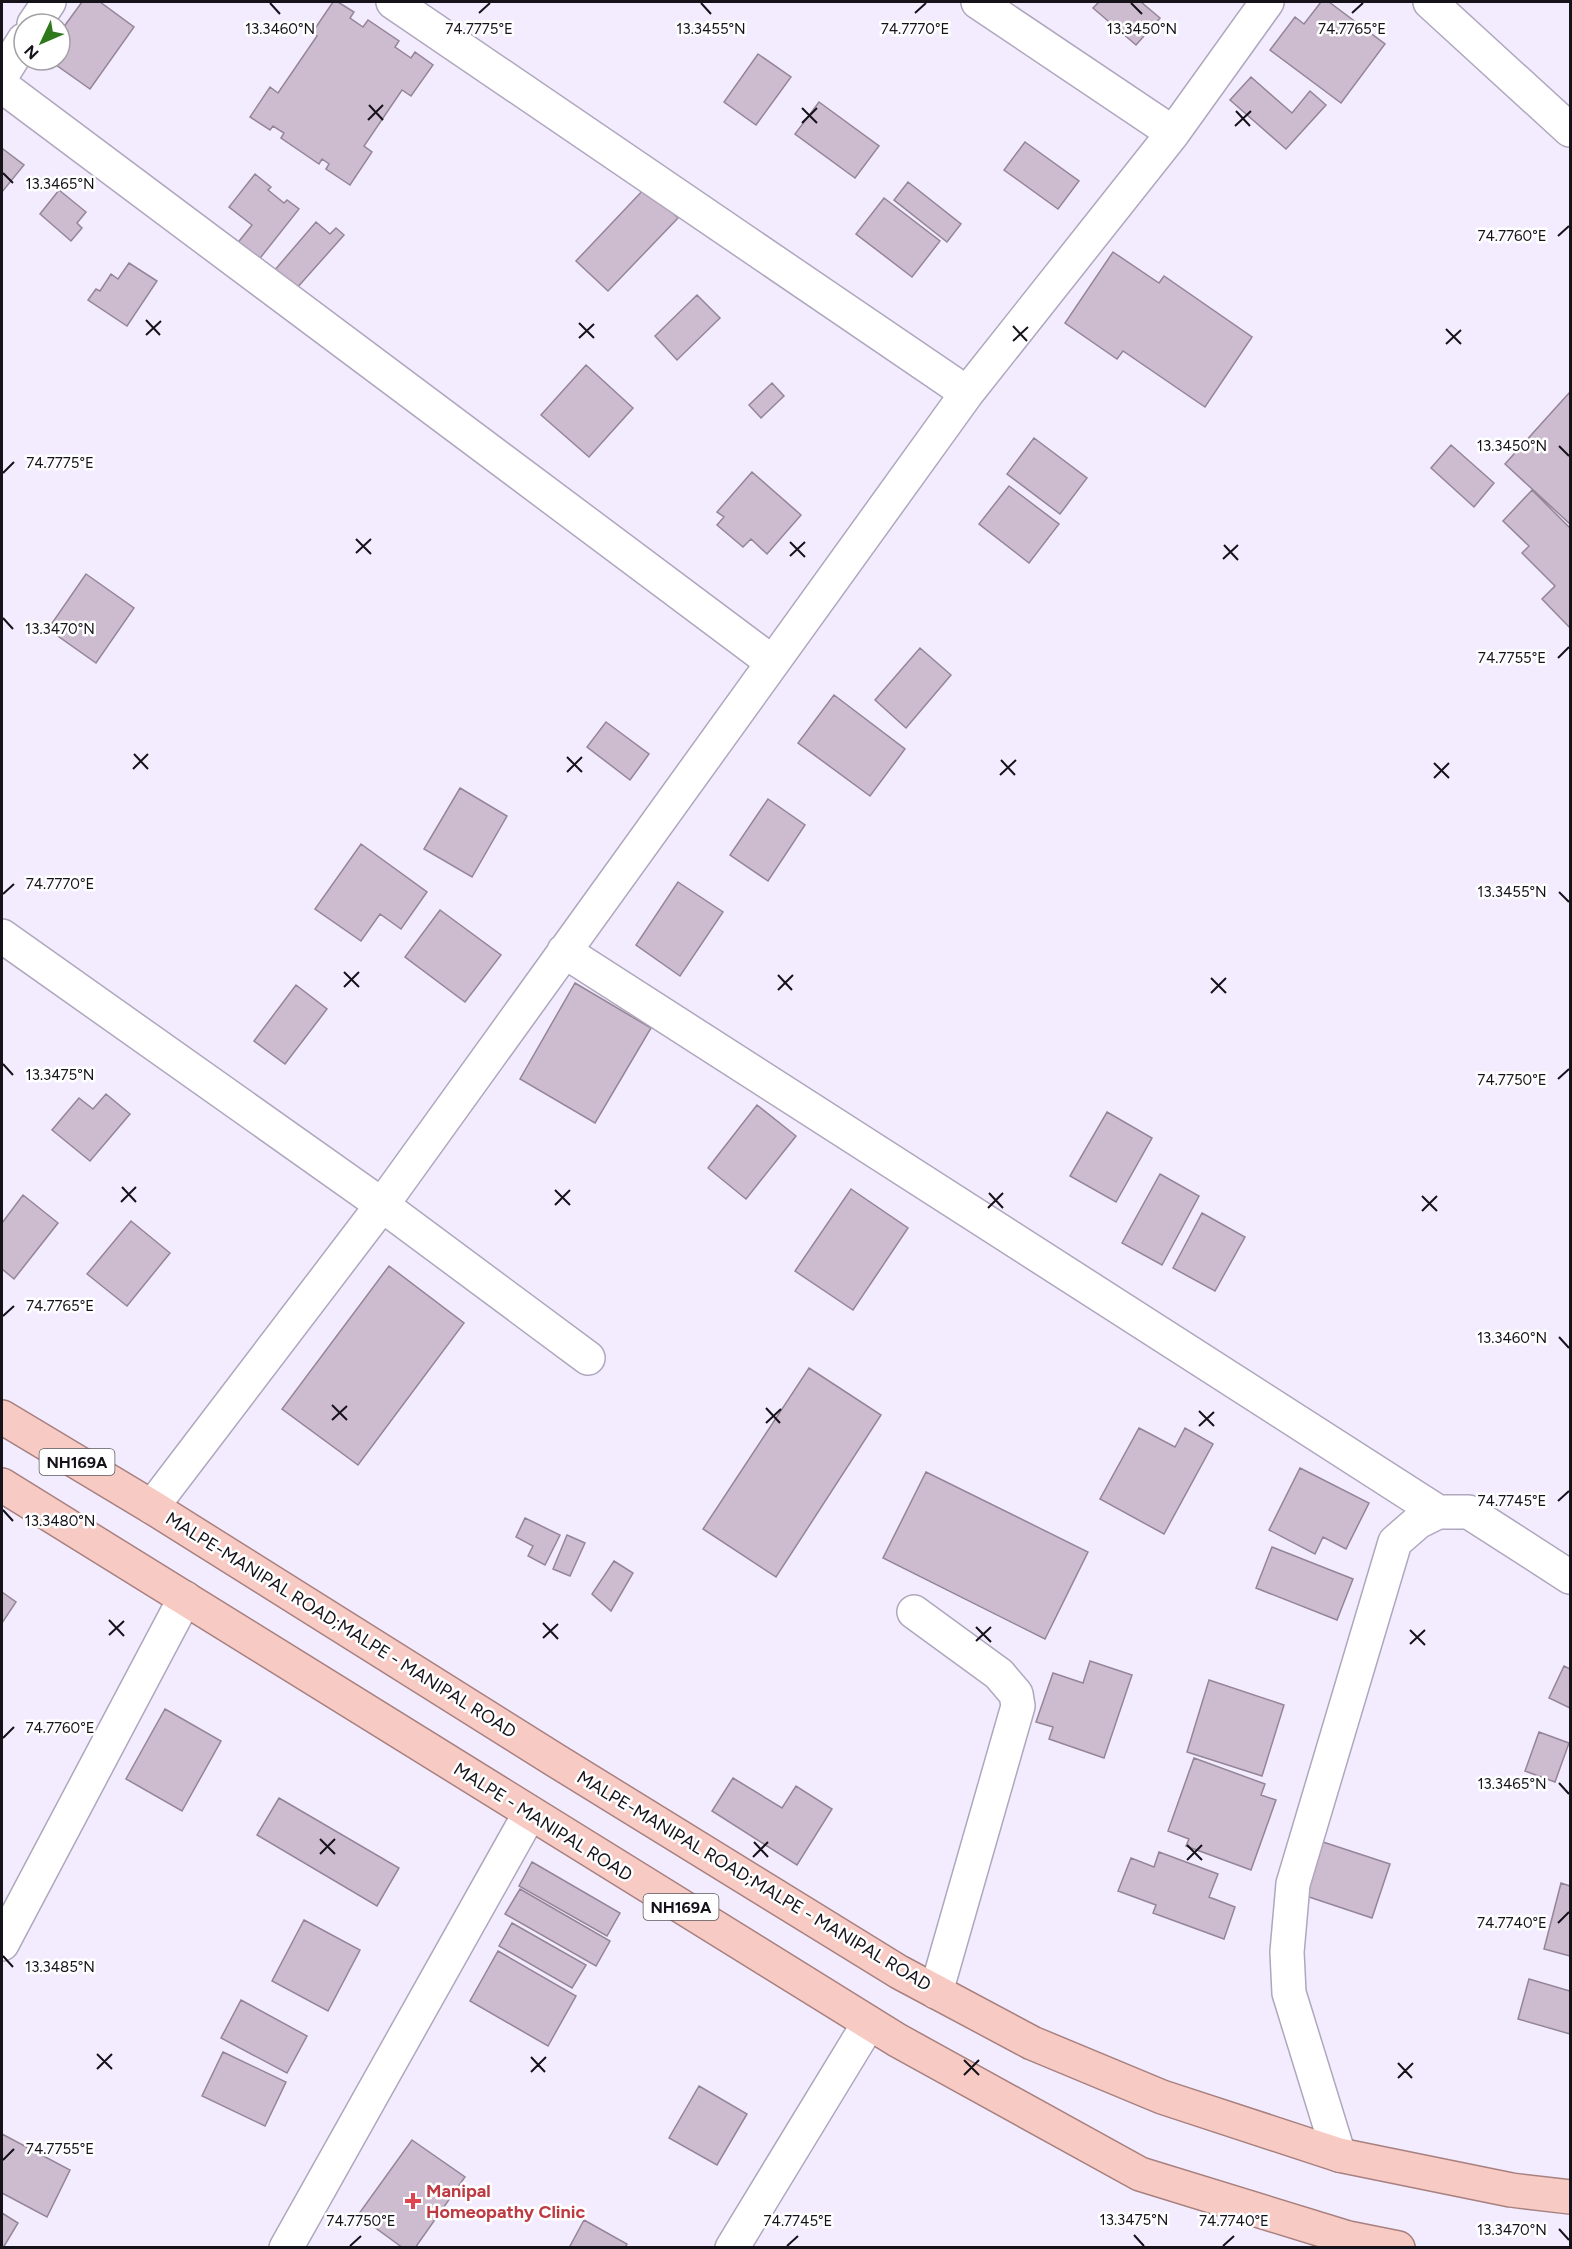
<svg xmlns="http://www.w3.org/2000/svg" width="1572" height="2249" font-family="Figtree,sans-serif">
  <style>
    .building { fill: #cdbccf; stroke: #948597; stroke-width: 1.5 }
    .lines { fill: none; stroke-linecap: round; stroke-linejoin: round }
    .minor-casing { stroke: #afa7bd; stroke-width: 36 }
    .trunk-casing { stroke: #a7817f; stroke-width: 36 }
    .minor { stroke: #fff; stroke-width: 33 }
    .trunk { stroke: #f8cac4; stroke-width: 33 }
    .ticks { fill: none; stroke: #15121a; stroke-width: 2 }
    .health-dot { fill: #e0444e; stroke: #fff; stroke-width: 2 }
    .labels { text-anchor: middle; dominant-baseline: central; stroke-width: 5; stroke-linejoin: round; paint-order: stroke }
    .shield { fill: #fff; stroke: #5b595f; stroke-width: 1.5 }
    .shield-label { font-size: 16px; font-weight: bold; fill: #15121a }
    .street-label { font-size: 18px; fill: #15121a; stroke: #fff }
    .health-label { font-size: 18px; font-weight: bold; fill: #be3a42; stroke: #fff; text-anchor: start }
    .ticks-label { font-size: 15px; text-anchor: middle; fill: #15121a; stroke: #fff; stroke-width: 5; stroke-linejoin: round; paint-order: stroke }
  </style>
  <rect width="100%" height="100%" fill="#f3ecff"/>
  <path class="building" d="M82,2h18l34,25 -44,62 -41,-29h11v-28z
    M333,2h5l16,10 -4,6 13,9 5,-7 31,21 -4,6 16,11 4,-6 18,13 -22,31 -9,-6 -38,56 8,6 -22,33 -24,-16 3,-5 -7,-5 -3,5 -38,-26 3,-5 -11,-7 -3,4 -20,-13 20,-30 8,6 39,-57 -5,-3z
    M1099,2h42l19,16 -24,27 -43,-37z
    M1321,2h8l56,42 -44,59 -71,-53 25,-33 9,7z
    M758,54l33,23 -35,48 -32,-23z
    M1251,77l41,36 18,-22 16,14 -40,44 -56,-49z
    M819,102l60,44 -24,32 -60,-44z
    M1025,142l54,39 -21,28 -54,-39z
    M3,149l21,16 -22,27v-41z
    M255,174l16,13 -3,3 16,13 3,-3 12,9 -42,53 -21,-17 16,-20 -23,-18z
    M908,182l53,42 -14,18 -53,-42z
    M646,187l32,31 -70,73 -32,-30z
    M59,190l27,22 -9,11 5,5 -11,13 -31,-27z
    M884,198l56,43 -28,36 -56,-43z
    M316,222l14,12 6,-6 8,7 -48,54 -22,-18z
    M1113,252l46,31 5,-7 88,61 -47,70 -82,-56 -6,8 -52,-36z
    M129,263l28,18 -30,45 -39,-26 8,-11 4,2 11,-17 7,5z
    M697,295l23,23 -43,42 -22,-24z
    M586,365l47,43 -44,49 -48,-42z
    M772,383l12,13 -23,22 -12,-13z
    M1570,392v132l-65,-60z
    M1034,438l53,40 -27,36 -53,-40z
    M1451,445l43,38 -20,24 -43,-39z
    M752,472l49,43 -34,39 -16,-15 -8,8 -26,-22 7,-8 -7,-5z
    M1009,486l50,38 -30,39 -50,-39z
    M1532,490l38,38v100l-28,-29 13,-13 -33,-33 7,-7 -26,-25z
    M86,574l48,34 -38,55 -48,-34z
    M920,648l31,27 -45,53 -31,-28z
    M834,695l71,54 -35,47 -72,-53z
    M606,722l43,32 -19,26 -43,-33z
    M460,788l47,28 -35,61 -48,-28z
    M768,799l37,26 -37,56 -38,-26z
    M361,844l66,48 -26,37 -21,-15 -19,27 -46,-32z
    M678,882l45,30 -43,64 -44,-31z
    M440,910l61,45 -36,47 -60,-45z
    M575,983l76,45 -56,95 -75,-44z
    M296,985l31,24 -42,55 -31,-23z
    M106,1094l24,20 -40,47 -38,-31 27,-32 14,11z
    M757,1105l39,31 -50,63 -38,-31z
    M1107,1112l45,26 -36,64 -46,-26z
    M1160,1174l39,22 -37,69 -40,-22z
    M851,1189l57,39 -55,82 -58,-39z
    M23,1195l35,28 -44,56 -12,-10v-46z
    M1202,1213l43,24 -30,54 -42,-23z
    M131,1221l39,32 -43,53 -40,-32z
    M389,1266l75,57 -106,142 -76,-56z
    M809,1368l72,47 -105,162 -73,-48z
    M1139,1428l36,19 10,-19 28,16 -49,90 -64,-35z
    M1300,1468l69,35 -23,46 -23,-12 -8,17 -46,-24z
    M926,1472l162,80 -43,87 -162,-81z
    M525,1518l35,17 -15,30 -17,-9 5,-10 -17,-9z
    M567,1535l18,8 -15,33 -17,-7z
    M1272,1547l81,32 -16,41 -81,-32z
    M614,1561l19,12 -22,38 -19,-17z
    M2,1592l14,10 -14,21z
    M1090,1661l42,14 -28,83 -55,-19 4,-12 -17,-5 17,-49 30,10z
    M1564,1666l6,3v39l-21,-10z
    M1209,1680l75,25 -22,71 -75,-24z
    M165,1709l56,32 -39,70 -56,-32z
    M1539,1732l30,11 -14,39 -30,-11z
    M1194,1758l71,26 -4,11 15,5 -25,70 -65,-24 3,-7 -21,-8z
    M733,1778l49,30 14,-22 36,23 -35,56 -85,-54z
    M279,1798l120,70 -22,38 -120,-71z
    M1320,1841l70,23 -18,54 -69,-23z
    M1159,1852l59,22 -9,23 26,10 -11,32 -71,-26 3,-8 -38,-14 13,-33 23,9z
    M532,1862l88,51 -13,23 -88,-50z
    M1561,1883l9,3v70l-26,-7z
    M520,1889l90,52 -14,25 -91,-52z
    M304,1920l56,30 -32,61 -56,-30z
    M512,1923l74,42 -14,23 -73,-42z
    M498,1951l78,45 -28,50 -78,-45z
    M1529,1979l41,12v43l-52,-15z
    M241,2000l66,36 -20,37 -66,-35z
    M223,2052l63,30 -21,44 -63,-30z
    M699,2086l48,28 -30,51 -48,-27z
    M2,2134l68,36 -23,47 -45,-24z
    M412,2140l53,37 -50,71h-12l-45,-33z
    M2,2213l16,10 -15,25h-1z
    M584,2220l43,24 -2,4h-56z"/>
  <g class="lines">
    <defs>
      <path id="minor" d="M393,2l574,391
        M978,2l195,131
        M1430,2l140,128
        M34,24l15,-22
        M2,75l22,-35
        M2,86l770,576
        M2,936l380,269 206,153
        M564,951l874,561
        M152,1507l230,-302 585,-812 206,-260 94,-131
        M914,1612l85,62 17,20 2,12 -82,286
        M2,1944l183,-346
        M1339,2155l-50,-162 -2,-41 6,-68 102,-342 23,-20 20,-10h31l101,65
        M286,2248l244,-435
        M732,2248l137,-225"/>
      <path id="trunk" d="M2,1417l150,90 403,253 344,212 133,71 130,54 177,58 172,35 59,7
        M2,1485l895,555 243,134 208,64 50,10"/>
    </defs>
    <use href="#minor" class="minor-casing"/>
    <use href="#trunk" class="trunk-casing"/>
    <use href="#minor" class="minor"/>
    <use href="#trunk" class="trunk"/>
  </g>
  <path class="ticks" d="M270,3l10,11M701,3l10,11M1131,3l11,11M479,13l11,-10M915,13l11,-10M1352,13l11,-10M369,105l14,15M802,108l15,15M1236,111l14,15M368,120l15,-15M802,123l15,-15M1235,126l16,-15M3,173l10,10M1558,236l11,-10M146,320l14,15M579,323l15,15M1013,326l14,15M1446,329l15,15M146,335l15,-14M579,338l15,-14M1013,341l15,-14M1446,344l15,-14M1559,446l10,10M3,473l11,-11M356,539l15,15M790,542l15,15M1224,545l14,15M356,553l15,-14M790,556l15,-14M1223,559l15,-14M3,618l10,11M1558,658l11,-11M134,754l14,15M567,757l15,15M1001,760l14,15M1434,763l15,15M133,769l15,-15M567,772l15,-15M1000,775l16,-15M1434,778l15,-15M1559,892l10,10M3,894l11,-10M344,972l15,15M778,975l14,15M1211,978l15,15M344,987l15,-15M778,990l15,-15M1211,993l15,-15M3,1064l10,11M1558,1079l11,-10M122,1187l14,15M555,1190l15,15M989,1193l14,15M1422,1196l15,15M121,1202l15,-15M555,1205l15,-15M988,1208l15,-15M1422,1211l15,-15M3,1316l11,-10M1559,1337l10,11M332,1405l15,15M766,1408l14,15M1199,1411l15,15M332,1420l15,-14M766,1423l15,-14M1199,1426l15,-14M1558,1501l11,-10M3,1510l10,11M109,1620l15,16M543,1623l15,16M976,1627l15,15M1410,1630l15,15M109,1635l15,-14M543,1638l15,-14M976,1641l15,-14M1410,1644l15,-14M3,1738l11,-11M1559,1783l10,11M320,1839l15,15M754,1842l14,15M1187,1845l15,15M320,1854l15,-15M753,1857l15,-15M1187,1860l15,-15M1558,1923l11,-11M3,1956l10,11M97,2054l15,15M531,2057l14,15M964,2060l15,15M1398,2063l14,15M97,2069l15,-15M531,2072l15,-15M964,2075l15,-15M1398,2078l15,-15M3,2160l11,-11M1559,2229l10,11M1134,2235l10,11M350,2246l11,-10M787,2246l11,-10M1223,2246l11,-10"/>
  <path class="health-dot" d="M410 2192h6v6h6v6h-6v6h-6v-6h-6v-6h6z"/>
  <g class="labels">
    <g class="shield">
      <rect x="39.5" y="1449" width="75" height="26" rx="4.5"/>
      <rect x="643.5" y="1894" width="75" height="26" rx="4.5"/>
    </g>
    <g class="shield-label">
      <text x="77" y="1462">NH169A</text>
      <text x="681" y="1907">NH169A</text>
    </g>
    <g class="street-label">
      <text transform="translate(341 1625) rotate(32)">MALPE-MANIPAL ROAD;MALPE - MANIPAL ROAD</text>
      <text transform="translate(543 1822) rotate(32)">MALPE - MANIPAL ROAD</text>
      <text transform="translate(754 1881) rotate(31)">MALPE-MANIPAL ROAD;MALPE - MANIPAL ROAD</text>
    </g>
    <g class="health-label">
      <text x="426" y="2191">Manipal<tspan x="426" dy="21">Homeopathy Clinic</tspan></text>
    </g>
  </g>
  <g class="ticks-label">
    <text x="479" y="34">74.7775°E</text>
    <text x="915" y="34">74.7770°E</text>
    <text x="1352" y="34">74.7765°E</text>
    <text x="280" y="34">13.3460°N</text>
    <text x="711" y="34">13.3455°N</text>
    <text x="1142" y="34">13.3450°N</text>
    <text x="60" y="189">13.3465°N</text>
    <text x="1512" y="241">74.7760°E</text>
    <text x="1512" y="451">13.3450°N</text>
    <text x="60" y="468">74.7775°E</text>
    <text x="60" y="634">13.3470°N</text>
    <text x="1512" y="663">74.7755°E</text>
    <text x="60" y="889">74.7770°E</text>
    <text x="1512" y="897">13.3455°N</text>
    <text x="60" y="1080">13.3475°N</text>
    <text x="1512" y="1085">74.7750°E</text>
    <text x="60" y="1311">74.7765°E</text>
    <text x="1512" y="1343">13.3460°N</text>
    <text x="1512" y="1506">74.7745°E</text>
    <text x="60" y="1526">13.3480°N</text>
    <text x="60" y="1733">74.7760°E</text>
    <text x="1512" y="1789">13.3465°N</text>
    <text x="1512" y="1928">74.7740°E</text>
    <text x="60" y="1972">13.3485°N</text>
    <text x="60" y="2154">74.7755°E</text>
    <text x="1134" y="2225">13.3475°N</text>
    <text x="361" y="2226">74.7750°E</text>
    <text x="798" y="2226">74.7745°E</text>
    <text x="1234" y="2226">74.7740°E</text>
    <text x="1512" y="2235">13.3470°N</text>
  </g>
  <rect width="1572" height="2249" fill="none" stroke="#15121a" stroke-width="6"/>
  <g transform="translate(42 42) rotate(226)"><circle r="28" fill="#ffffff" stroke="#a1a0a3" stroke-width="1.5"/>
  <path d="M0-4.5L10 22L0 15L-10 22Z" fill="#30781c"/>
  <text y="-9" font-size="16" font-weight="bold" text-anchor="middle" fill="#15121a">N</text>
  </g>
</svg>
